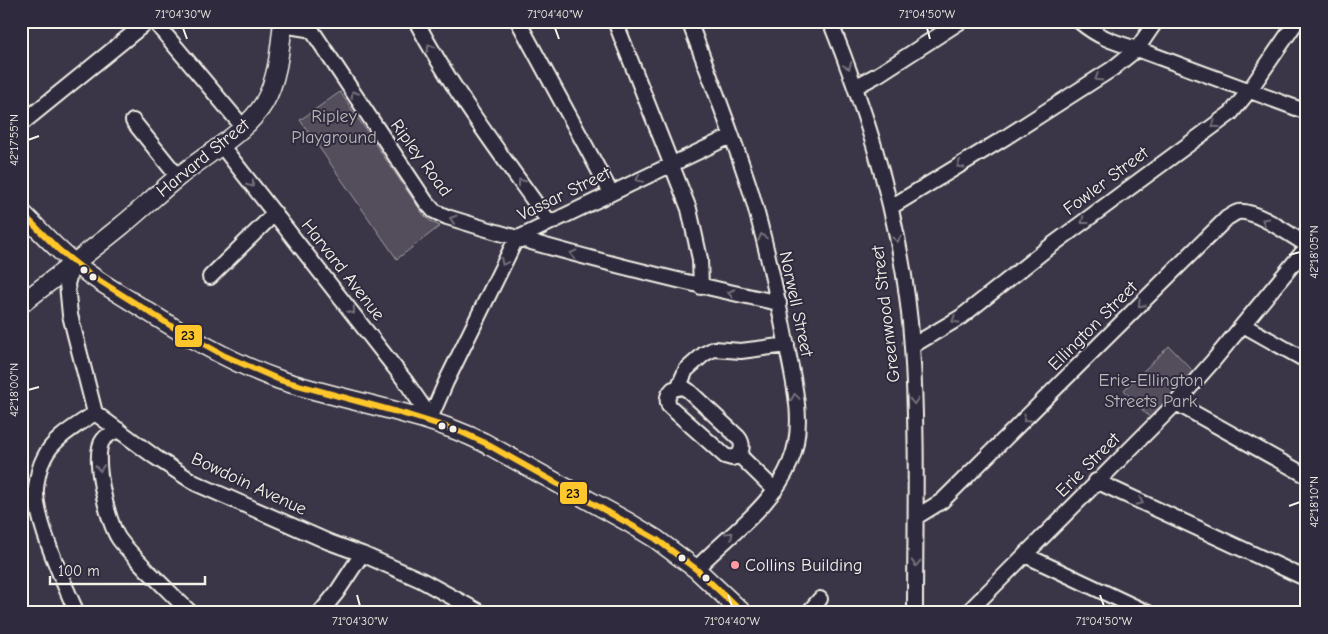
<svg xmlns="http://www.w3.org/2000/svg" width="1328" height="634" font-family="'Comic Neue',sans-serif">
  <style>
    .green { fill: #534e5c; stroke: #a4a0a2 }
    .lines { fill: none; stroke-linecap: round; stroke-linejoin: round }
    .minor-casing { stroke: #f4f1e8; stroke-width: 18 }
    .major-casing { stroke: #f4f1e8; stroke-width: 21 }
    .minor { stroke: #2f2a3d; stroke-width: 14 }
    .major { stroke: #2f2a3d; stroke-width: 18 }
    .bus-1-casing { stroke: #2f2a3d; stroke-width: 10 }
    .bus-1 { stroke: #ffc72c; stroke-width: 6 }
    .oneway { stroke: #747079 }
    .ticks { fill: none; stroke: #f4f1e8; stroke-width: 2 }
    .bus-dot { fill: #f4f1e8; stroke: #2f2a3d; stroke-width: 2 }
    .poi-dot { fill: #ff9aa2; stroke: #2f2a3d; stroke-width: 2 }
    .labels { text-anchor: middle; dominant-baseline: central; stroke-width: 4; stroke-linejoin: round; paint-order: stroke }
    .park-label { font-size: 18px; fill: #bcb8b7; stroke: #2f2a3d }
    .street-label { font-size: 18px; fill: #f4f1e8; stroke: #2f2a3d }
    .poi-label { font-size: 18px; fill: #f4f1e8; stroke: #2f2a3d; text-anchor: start }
    .line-badge { stroke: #2f2a3d; stroke-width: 2 }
    .pale-badge-label { font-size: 14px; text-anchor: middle; font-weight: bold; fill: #111 }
    .neatline { fill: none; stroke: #f4f1e8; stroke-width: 2 }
    .ticks-label { font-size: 12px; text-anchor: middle; fill: #f4f1e8 }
  </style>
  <rect width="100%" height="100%" fill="#3b3647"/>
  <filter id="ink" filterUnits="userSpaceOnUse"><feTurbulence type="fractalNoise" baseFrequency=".02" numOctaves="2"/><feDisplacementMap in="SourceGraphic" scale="10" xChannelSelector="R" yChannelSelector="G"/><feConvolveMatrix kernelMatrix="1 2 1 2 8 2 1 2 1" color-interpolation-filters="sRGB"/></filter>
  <g filter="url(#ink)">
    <path class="green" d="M340,92l83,122 7,7 10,5 -43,33 -97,-139z
      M1169,346l26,27 -45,45 -26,-28z"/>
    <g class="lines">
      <defs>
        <path id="minor" d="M154,21l89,106
          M416,21c37,71 87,136 133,201
          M518,21l93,172
          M615,21l74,188 11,50 1,28
          M689,21c21,56 44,115 62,171 15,51 26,103 36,155 7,37 19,79 3,116 -18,44 -62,72 -94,106
          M830,21c42,104 75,214 82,326 6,89 3,177 3,266
          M1079,21c19,16 34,21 58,28l170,63
          M282,25l25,4 6,3 113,170 8,9 13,6c109,34 220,62 332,86
          M855,87l24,-13 82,-53
          M133,121l45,56
          M21,124l127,-103
          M221,145l185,237 20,29 3,10
          M891,207l115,-70 106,-68 25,-20 19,-28
          M73,263l-6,21 3,31 25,98 60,44 40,26 134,59 33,12 59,26 60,33
          M210,277l65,-64
          M1243,325l64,36
          M912,346l49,-29 83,-66 187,-138 18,-22 48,-70
          M678,388l8,-18 18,-16 10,-5 27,2 46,-6
          M1176,403l131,73
          M429,421l17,-39 70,-143 215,-103
          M119,430c-6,2 -12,5 -16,10 -12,15 5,84 16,99 8,11 19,21 28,31 15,14 29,29 44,43
          M739,455l-7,3 -7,-2 -56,-50c-3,-7 -1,-12 4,-17l10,-2 6,4 49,46c5,6 5,11 1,18l36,35
          M1096,481l211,98
          M916,517l26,-16 285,-283c4,-2 7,-5 11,-6 17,-3 54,24 69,33
          M1025,555l123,58
          M77,613c-13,-29 -43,-95 -41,-125 1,-9 3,-21 8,-30 9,-20 34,-33 51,-45
          M320,613l17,-21 25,-38
          M808,613l12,-14
          M967,613l209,-210 37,-42 94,-114"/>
        <path id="major" d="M21,212c18,17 33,35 52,50 20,17 44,30 66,44 46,29 90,56 141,74 67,22 139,31 203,62l145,80 28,17 40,30 47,44
          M21,304c33,-26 67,-51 99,-77 20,-16 38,-34 58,-50 27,-22 69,-45 86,-74 14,-24 16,-55 19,-82"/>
      </defs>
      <use href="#minor" class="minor-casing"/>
      <use href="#major" class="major-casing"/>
      <use href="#minor" class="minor"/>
      <use href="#major" class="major"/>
      <defs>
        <path id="bus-1" d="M21,212l38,38 30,24 84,53 52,29 55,24 128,35 51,16 24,11 173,97 40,30 47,44"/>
      </defs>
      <use href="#bus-1" class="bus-1-casing"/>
      <use href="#bus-1" class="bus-1"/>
    </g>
    <defs><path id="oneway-chevron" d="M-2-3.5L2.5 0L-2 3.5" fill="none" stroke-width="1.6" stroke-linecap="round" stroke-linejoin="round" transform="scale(1.25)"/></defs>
    <g class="oneway">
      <use href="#oneway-chevron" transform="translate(430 47) rotate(-121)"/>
      <use href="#oneway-chevron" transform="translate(848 66) rotate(69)"/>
      <use href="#oneway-chevron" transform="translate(1098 78) rotate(148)"/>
      <use href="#oneway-chevron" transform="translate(354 94) rotate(-123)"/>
      <use href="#oneway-chevron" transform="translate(1215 125) rotate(144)"/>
      <use href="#oneway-chevron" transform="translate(960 165) rotate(148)"/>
      <use href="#oneway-chevron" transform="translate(639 179) rotate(154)"/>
      <use href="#oneway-chevron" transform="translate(521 182) rotate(-125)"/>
      <use href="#oneway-chevron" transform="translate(251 184) rotate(52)"/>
      <use href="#oneway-chevron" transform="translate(453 219) rotate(-162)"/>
      <use href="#oneway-chevron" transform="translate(1084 221) rotate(143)"/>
      <use href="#oneway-chevron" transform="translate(1265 221) rotate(-150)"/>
      <use href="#oneway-chevron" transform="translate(762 237) rotate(-105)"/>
      <use href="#oneway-chevron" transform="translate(897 239) rotate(80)"/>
      <use href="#oneway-chevron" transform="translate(573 254) rotate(-166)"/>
      <use href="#oneway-chevron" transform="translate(504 262) rotate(116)"/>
      <use href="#oneway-chevron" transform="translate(731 293) rotate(-168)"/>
      <use href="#oneway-chevron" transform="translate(1141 304) rotate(134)"/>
      <use href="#oneway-chevron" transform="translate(352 311) rotate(51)"/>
      <use href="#oneway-chevron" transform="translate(955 320) rotate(148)"/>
      <use href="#oneway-chevron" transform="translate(795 397) rotate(-98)"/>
      <use href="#oneway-chevron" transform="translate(914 401) rotate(88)"/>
      <use href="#oneway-chevron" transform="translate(1026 419) rotate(135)"/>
      <use href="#oneway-chevron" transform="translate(100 468) rotate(84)"/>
      <use href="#oneway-chevron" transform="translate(1140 502) rotate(26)"/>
      <use href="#oneway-chevron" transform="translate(730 535) rotate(-44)"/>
      <use href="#oneway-chevron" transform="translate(916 563) rotate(91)"/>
    </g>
  </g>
  <path class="ticks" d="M183,28l4,11M555,28l4,11M927,28l3,11M28,140l11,-4M1289,255l11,-3M28,390l11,-3M1289,506l11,-4M357,595l3,11M728,595l4,11M1100,595l4,11"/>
  <g class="bus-dot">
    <circle cx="84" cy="270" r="4.5"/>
    <circle cx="93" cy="277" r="4.5"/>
    <circle cx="442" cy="426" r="4.5"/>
    <circle cx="453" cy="429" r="4.5"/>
    <circle cx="682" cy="558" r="4.5"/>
    <circle cx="706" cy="578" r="4.5"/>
  </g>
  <circle class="poi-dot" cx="735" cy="565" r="5"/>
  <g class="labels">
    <g class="park-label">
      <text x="334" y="116">Ripley<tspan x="334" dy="21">Playground</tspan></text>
      <text x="1151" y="380">Erie-Ellington<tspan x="1151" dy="21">Streets Park</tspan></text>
    </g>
    <g class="street-label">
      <text transform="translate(203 158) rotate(-39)">Harvard Street</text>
      <text transform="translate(421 158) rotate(54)">Ripley Road</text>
      <text transform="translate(1106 181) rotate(-37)">Fowler Street</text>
      <text transform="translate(564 194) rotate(-26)">Vassar Street</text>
      <text transform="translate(343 270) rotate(52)">Harvard Avenue</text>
      <text transform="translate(796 304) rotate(78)">Norwell Street</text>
      <text transform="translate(886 314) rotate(-97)">Greenwood Street</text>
      <text transform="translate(1093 326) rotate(-45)">Ellington Street</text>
      <text transform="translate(1088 465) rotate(-45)">Erie Street</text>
      <text transform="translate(249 484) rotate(25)">Bowdoin Avenue</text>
    </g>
    <g class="poi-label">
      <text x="745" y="565">Collins Building</text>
    </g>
  </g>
  <g class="line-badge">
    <rect x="174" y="324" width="29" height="24" rx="5" fill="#ffc72c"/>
    <rect x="559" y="481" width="29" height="24" rx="5" fill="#ffc72c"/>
  </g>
  <g class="pale-badge-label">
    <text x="188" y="340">23</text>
    <text x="573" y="498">23</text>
  </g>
  <rect width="1328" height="634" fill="none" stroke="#2f2a3d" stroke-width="55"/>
  <path d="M50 576v8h155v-8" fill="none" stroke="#f4f1e8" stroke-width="2.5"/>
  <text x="58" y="576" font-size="15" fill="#f4f1e8" stroke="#2f2a3d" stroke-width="4" paint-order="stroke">100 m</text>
  <rect x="28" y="28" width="1272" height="578" class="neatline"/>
  <g class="ticks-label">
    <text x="183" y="18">71°04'30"W</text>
    <text x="555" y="18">71°04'40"W</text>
    <text x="927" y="18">71°04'50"W</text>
    <text transform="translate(14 140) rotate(-90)" y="4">42°17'55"N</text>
    <text transform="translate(1314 252) rotate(-90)" y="4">42°18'05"N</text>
    <text transform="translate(14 390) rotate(-90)" y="4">42°18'00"N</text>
    <text transform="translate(1314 502) rotate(-90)" y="4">42°18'10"N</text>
    <text x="360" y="625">71°04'30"W</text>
    <text x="732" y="625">71°04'40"W</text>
    <text x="1104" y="625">71°04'50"W</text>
  </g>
</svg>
